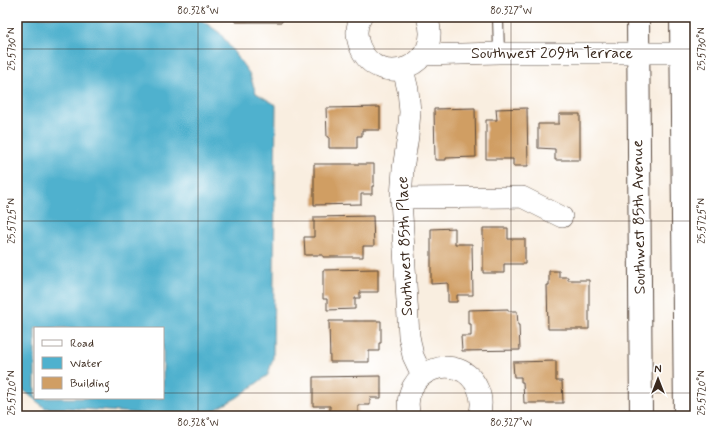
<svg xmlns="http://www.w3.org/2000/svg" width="712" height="433" font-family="Mynerve,sans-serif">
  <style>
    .water { fill: #4fb1ce; stroke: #456e76; fill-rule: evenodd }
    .building { fill: #d09e64 }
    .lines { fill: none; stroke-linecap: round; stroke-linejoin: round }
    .lane-casing { stroke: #58473b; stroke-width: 12 }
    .street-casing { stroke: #58473b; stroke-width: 22 }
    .secondary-casing { stroke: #58473b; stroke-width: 24 }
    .lane { stroke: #fff; stroke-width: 10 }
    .street { stroke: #fff; stroke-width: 21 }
    .secondary { stroke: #fff; stroke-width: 22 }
    .ticks { fill: none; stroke: #3b2a1e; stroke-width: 1; stroke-opacity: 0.45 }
    .labels { text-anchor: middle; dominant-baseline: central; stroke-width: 3; stroke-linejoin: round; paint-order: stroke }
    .street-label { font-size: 16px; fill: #3b2a1e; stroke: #fff }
    .neatline { fill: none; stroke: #3b2a1e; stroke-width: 1.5 }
    .ticks-label { font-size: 10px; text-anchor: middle; fill: #3b2a1e }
  </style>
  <rect width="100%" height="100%" fill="#fff"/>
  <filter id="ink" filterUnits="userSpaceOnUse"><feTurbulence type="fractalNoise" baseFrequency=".025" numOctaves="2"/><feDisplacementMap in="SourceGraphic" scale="8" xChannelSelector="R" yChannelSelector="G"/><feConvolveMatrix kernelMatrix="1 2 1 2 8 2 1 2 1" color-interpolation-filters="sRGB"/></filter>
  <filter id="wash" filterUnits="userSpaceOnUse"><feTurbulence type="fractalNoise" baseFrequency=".012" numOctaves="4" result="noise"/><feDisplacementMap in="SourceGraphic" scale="16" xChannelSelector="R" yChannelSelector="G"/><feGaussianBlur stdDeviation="0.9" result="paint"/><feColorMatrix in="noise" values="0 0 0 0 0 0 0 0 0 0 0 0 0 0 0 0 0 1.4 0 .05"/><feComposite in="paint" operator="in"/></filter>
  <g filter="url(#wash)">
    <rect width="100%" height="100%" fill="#f9eee0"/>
    <path class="water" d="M17,17h180l23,16 29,40 7,20 20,12 -3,253 -5,17 -30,22 -25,14 -41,5 -103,-8h-24l-28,-23zM35,328h128v70h-128z"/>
    <g id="blocks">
      <path class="building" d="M235,17h47v5h-47z
        M380,107v23h-18v6h-5v12h-28v-11h-2l-1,-29z
        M475,108l1,49 -30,1v2h-11l-1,-51z
        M527,108l1,58h-15v-7h-27v-39h11l-1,-11z
        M559,114h21v46h-25v-11l-17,-1v-24h21z
        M314,164h60v22h-2v8h-11v10l-47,1z
        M373,216l1,30h-11v11h-40v-2h-18l-1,-18h10v-20z
        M455,228v16h17l1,51h-16v7h-9v-19l-17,1v-55z
        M483,228h25v11h17v25h-21v9h-21z
        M378,269v23h-18v6h-5v11l-28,1v-11h-4v-29z
        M549,271h10v6h9v3h21v49h-41l-1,-44h2z
        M508,309v2h9l1,14h1l1,25 -58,1 -1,-15h10v-12h-3v-14z
        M329,321h52v22h-2v8h-10v11h-39z
        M556,361v20h6l1,22h-39l-1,-21h-2v-5h-7l-1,-15z
        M381,376v22h-11v7h-12v11h-28v-10h-17v-29z
        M526,414h38v2h-38z"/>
    </g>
  </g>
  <g filter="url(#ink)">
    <use href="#blocks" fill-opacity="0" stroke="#58473b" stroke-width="1"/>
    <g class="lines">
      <defs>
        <path id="lane" d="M498,17l1,36"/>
        <path id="street" d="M361,17c-5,9 -5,20 -1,30 18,44 85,20 67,-30
          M424,55l75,-2h182
          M403,69l5,21 2,22 -2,24 -5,33 -2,29 8,138 4,20 9,19
          M401,198l121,-1 40,20
          M410,416c-13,-45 50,-69 68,-27 4,9 4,18 1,27"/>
        <path id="secondary" d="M638,17l3,399
          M681,17l4,399"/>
      </defs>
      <use href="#lane" class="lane-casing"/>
      <use href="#street" class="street-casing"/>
      <use href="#secondary" class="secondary-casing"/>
      <use href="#lane" class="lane"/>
      <use href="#street" class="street"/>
      <use href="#secondary" class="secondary"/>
    </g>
  </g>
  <path class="ticks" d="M198,17v399M511,17v399M17,49h678M17,221h678M17,393h18M163,393h532"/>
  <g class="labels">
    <g class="street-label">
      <text x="552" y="53">Southwest 209th Terrace</text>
      <text transform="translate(639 217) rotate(-91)">Southwest 85th Avenue</text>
      <text transform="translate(405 246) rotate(-92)">Southwest 85th Place</text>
    </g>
  </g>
  <rect width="712" height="433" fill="none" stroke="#fff" stroke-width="44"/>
  <rect x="34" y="327" width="130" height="72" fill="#ffffff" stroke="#b1aaa5"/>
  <rect x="42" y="340" width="20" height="6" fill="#ffffff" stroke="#b1aaa5"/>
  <text x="70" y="347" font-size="12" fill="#3b2a1e">Road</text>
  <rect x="42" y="357" width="20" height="12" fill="#4fb1ce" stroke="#b1aaa5"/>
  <text x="70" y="367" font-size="12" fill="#3b2a1e">Water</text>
  <rect x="42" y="377" width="20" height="12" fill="#d09e64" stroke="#b1aaa5"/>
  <text x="70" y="387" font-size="12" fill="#3b2a1e">Building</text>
  <g transform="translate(658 379)" stroke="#ffffff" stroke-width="3" paint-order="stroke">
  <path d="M0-3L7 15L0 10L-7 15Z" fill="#3b2a1e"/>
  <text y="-6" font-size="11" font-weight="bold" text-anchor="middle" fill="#3b2a1e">N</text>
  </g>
  <rect x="22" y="22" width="668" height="389" class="neatline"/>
  <g class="ticks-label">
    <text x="198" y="14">80.328°W</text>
    <text x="511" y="14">80.327°W</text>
    <text transform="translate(11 49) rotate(-90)" y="4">25.5730°N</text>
    <text transform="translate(701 49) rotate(-90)" y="4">25.5730°N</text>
    <text transform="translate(11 221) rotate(-90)" y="4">25.5725°N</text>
    <text transform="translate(701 221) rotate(-90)" y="4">25.5725°N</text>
    <text transform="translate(11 393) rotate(-90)" y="4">25.5720°N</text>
    <text transform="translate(701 393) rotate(-90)" y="4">25.5720°N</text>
    <text x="198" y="426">80.328°W</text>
    <text x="511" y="426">80.327°W</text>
  </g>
</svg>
